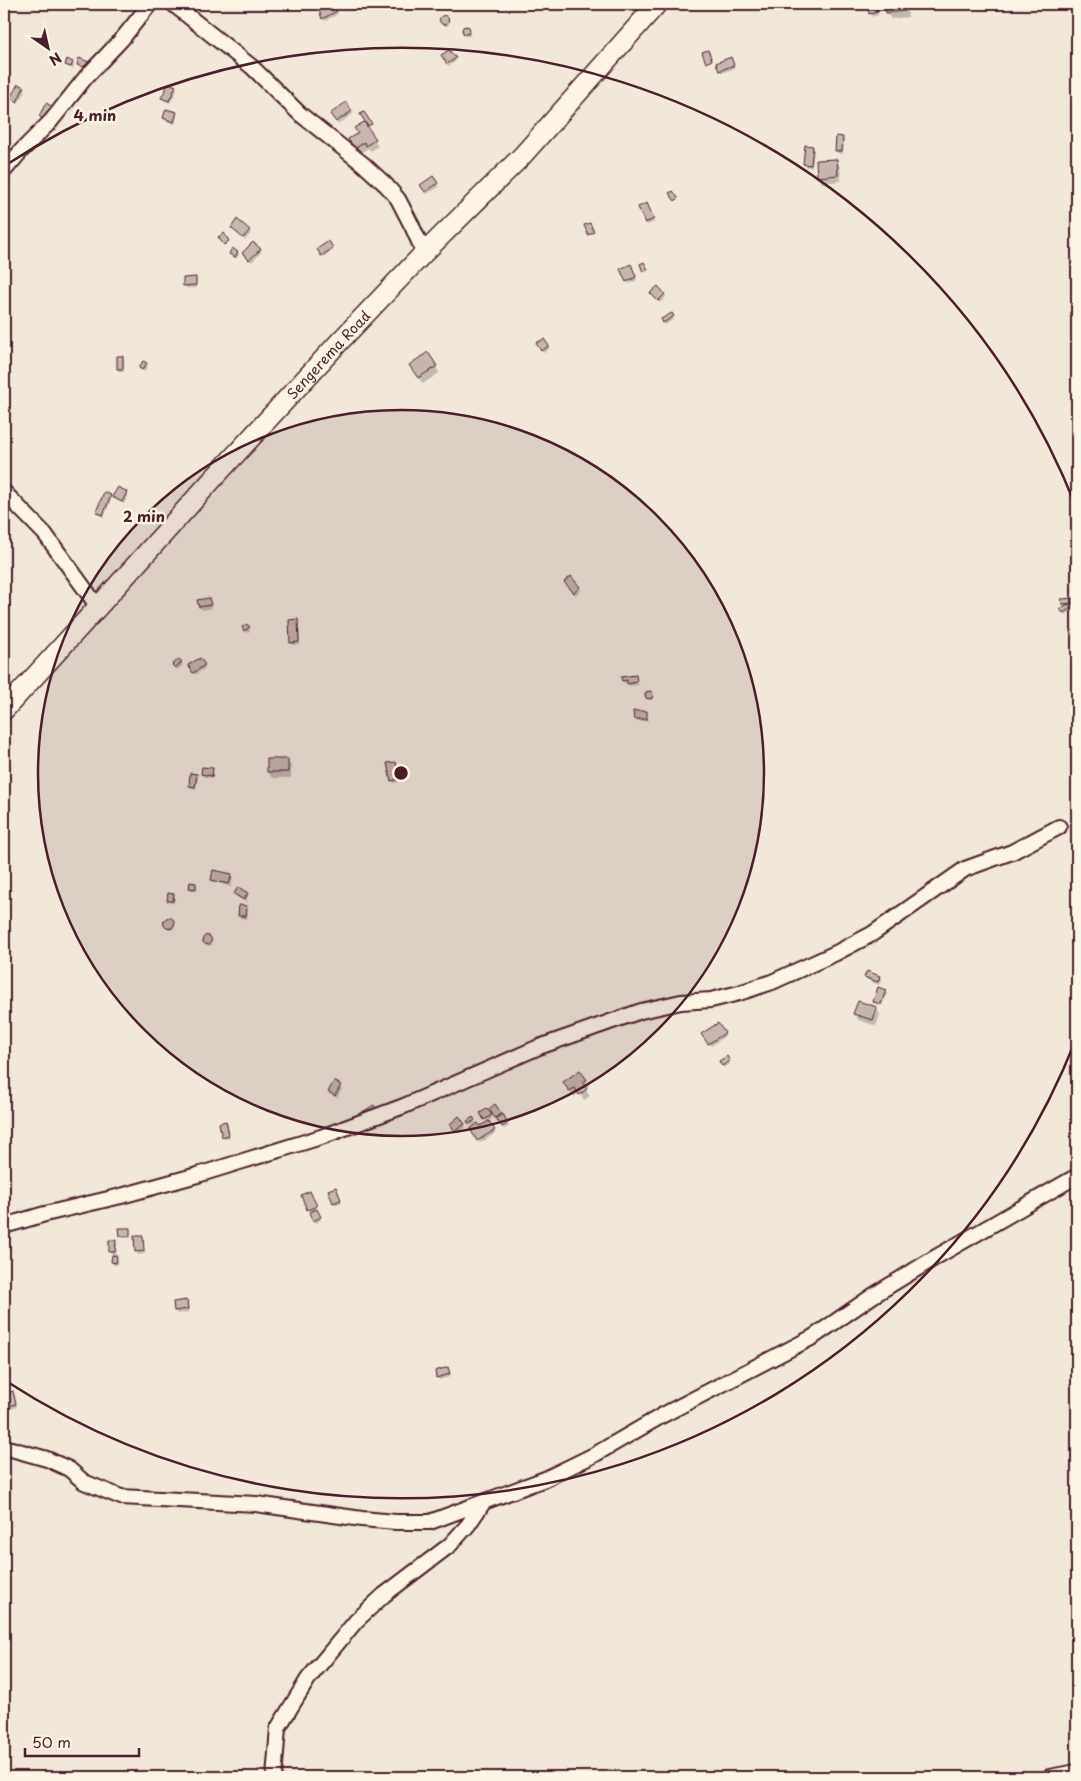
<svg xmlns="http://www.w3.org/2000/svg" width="1081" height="1781" font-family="'Playpen Sans',sans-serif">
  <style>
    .shadow { fill: #0003 }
    .building { fill: #c7b6af; stroke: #4a1f2b }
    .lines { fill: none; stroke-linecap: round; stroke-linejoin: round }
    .minor-casing { stroke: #4a1f2b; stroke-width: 18 }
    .secondary-casing { stroke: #4a1f2b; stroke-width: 22 }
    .minor { stroke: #fcf5e5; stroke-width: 14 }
    .secondary { stroke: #fcf5e5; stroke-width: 19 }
    .ring { fill: none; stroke: #4a1f2b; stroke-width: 2.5 }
    .labels { text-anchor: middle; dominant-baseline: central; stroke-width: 5; stroke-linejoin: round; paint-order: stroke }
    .street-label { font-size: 14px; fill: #4a1f2b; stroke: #fcf5e5 }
    .centre { fill: #4a1f2b; stroke: #fcf5e5; stroke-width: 2.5 }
    .ring-label { font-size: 15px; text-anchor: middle; font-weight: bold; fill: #4a1f2b; stroke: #fcf5e5; stroke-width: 5; stroke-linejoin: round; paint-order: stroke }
  </style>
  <rect width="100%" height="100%" fill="#f1e8da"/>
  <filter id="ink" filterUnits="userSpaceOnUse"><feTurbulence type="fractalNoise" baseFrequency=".02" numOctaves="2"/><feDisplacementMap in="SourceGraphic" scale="10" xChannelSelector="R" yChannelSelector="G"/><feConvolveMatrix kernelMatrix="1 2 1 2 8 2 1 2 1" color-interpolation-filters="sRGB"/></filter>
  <g filter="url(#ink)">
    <path class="shadow" d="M329,4h13l1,2 -7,3 2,5 -13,7 -5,-14z
      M868,4h8l2,11 -6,2z
      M886,4h20l2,13 -17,2 -4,-6z
      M442,17l5,1 2,5 -1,3 -5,-1 -2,-2z
      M464,28h4l2,8h-5z
      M443,56l12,3 1,2 -7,5z
      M732,61l3,7 -13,5 -2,-3z
      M73,63l1,3 -1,3 -5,-2 -2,-2z
      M175,87l2,3 -7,13 -6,-3 -1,-2z
      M23,88l2,3 -7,13 -5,-3 -2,-3z
      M346,104l7,10 -15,10 -6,-10z
      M176,113l1,3 -2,8 -9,-3 -2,-3z
      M363,123l15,23 -7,5 -3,-3 -9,6 -5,-8z
      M842,138l2,3 -1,13 -5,-1 -1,-2z
      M812,147l2,3 -2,17h-6l-1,-3z
      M837,160l3,7 1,14 -19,2 -4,-7z
      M433,178l6,9 -12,7 -6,-9z
      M648,207l6,15 -7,3 -1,-3z
      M232,228l17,3 2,2 -6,7z
      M328,243l5,8 -10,6 -5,-8z
      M260,250l1,2 -9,10 -7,-6z
      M237,253l2,2 -3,4 -6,-5z
      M632,268l5,12 -8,4 -2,-3z
      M195,279l2,9h-11l-1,-2z
      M664,294l2,3 -6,6 -6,-7z
      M672,314l2,5 -9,6 -3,-5z
      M543,340l6,9 -5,4 -6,-9z
      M122,357l2,3v12h-5l-1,-3z
      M146,364l2,2 -4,6 -4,-4z
      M436,366l3,7 -16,11 -9,-13z
      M127,493l1,3 -4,8 -9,-5 -1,-2z
      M110,496l2,2 -8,19 -5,-2 -2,-3z
      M571,578l10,12 -5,5 -9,-10z
      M209,599l2,9 -9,2 -3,-9z
      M1073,599l2,7h-7l3,5 -6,4 -3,-6 3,-2 -2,-3z
      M298,621l1,2 1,22h-7l-2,-3z
      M247,625l3,6 -3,2 -4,-5z
      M200,660l5,8 -10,7 -5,-9z
      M181,663l2,2 -6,5 -3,-5z
      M635,676l3,9 -8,1 -2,-4 -4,1 -1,-3z
      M648,693h4l1,7 -5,-1 -1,-2z
      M646,712l2,9h-12l-1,-3z
      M287,760l4,6v12h-19l-4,-6z
      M396,766l4,15 -6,2 -2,-3z
      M212,769l1,3v6l-9,-1 -2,-3z
      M196,775l2,3 -2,11 -4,-1 -2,-2z
      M231,875l2,3 -2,9 -17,-5 -2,-2z
      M196,884l1,7h-5l-2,-3z
      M235,894h12l1,2 -2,6 -9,-5z
      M173,895l2,2 -1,6h-4l-2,-3z
      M246,907l2,3 -1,9 -6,-1 -1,-3z
      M169,918l6,6 -2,6h-4l-4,-8z
      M204,938h4l4,7 -5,1z
      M868,973l12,4 1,3 -2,5 -12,-5 -1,-3z
      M885,991l2,3 -5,12 -6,-2 -2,-3z
      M877,1008l3,7 -4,11 -18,-6 -3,-7z
      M717,1024l8,12 -14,10 -8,-12z
      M726,1058l4,6 -6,4 -4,-7z
      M580,1072l9,14 -4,3 5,7 -6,4 -5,-7 -5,4 -6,-9z
      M335,1083l7,6 -5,9 -8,-6z
      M495,1106l14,20 -5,3 -13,-20z
      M487,1110l5,8 -4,3 8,12 -16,10 -8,-14 8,-1 8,-5 -6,-9z
      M473,1119l3,4 -5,3 -2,-4z
      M464,1124l2,3 -8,6 -5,-6z
      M227,1125l3,13 -5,1 -2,-3z
      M330,1191h7l5,12 -6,2z
      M309,1193l12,27 -5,3 -7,-14z
      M129,1229l2,9h-9l-1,-2z
      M142,1237l3,17 -7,1 -3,-17z
      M115,1241l2,3 -1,11h-1l3,5 -1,5h-3l-2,-3 1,-7 -3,-3z
      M186,1301l3,11 -12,2 -2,-3z
      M449,1371l1,6 -11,3 -1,-3z
      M14,1395l3,12 -8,2 -2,-3z"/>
    <path class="building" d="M326,4h16l-7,2 2,5 -15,8 -4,-12z
      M867,4h9l2,8 -9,2z
      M885,4h19l1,7 -19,2z
      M439.5 20a4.5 4.5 0 1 1 9 0a4.5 4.5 0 1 1-9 0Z
      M462 30a4 4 0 1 1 8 0a4 4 0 1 1-8 0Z
      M449,50l7,8 -9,6 -6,-9z
      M708,50l4,10 -6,3 -4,-11z
      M731,57l3,8 -15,6 -3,-8z
      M79,58l10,4 -2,6 -10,-3z
      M67,59l6,3 -2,5 -6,-2z
      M169,83l7,3 -7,15 -8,-3z
      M18,84l6,3 -7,15 -7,-4z
      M346,102l6,9 -16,11 -6,-8z
      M46,103l7,4 -8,13 -6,-4z
      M166,109l11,3 -3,10 -11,-4z
      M364,112l8,12 -4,2 -8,-12z
      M364,122l12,17 -10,7 -2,-4 -9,7 -7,-10 10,-6 -4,-5z
      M836,136l7,1 -1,14h-7z
      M805,145l8,1 -2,19 -8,-1z
      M837,159l1,16 -21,2 -1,-17z
      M433,176l5,7 -13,9 -5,-7z
      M673,191l5,7 -3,3 -6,-8z
      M647,203l7,16 -9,4 -7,-16z
      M237,219l13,11 -7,8 -12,-10z
      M590,223l4,9 -6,3 -4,-10z
      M224,233l5,8 -5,4 -6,-8z
      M329,241l4,7 -12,8 -4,-7z
      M253,242l8,7 -12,11 -7,-7z
      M232,248l6,4 -3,5 -6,-3z
      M644,262l4,8 -5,2 -3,-8z
      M631,264l5,13 -10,5 -6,-13z
      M196,277v8l-13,1v-8z
      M658,286l7,8 -7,7 -8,-8z
      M672,313l2,3 -11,7 -2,-4z
      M544,339l5,7 -8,5 -5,-8z
      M428,352l9,14 -19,12 -9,-13z
      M117,356h6v13h-6z
      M143,361l4,2 -5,7 -3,-2z
      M118,487l9,5 -5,10 -10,-5z
      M104,492l7,3 -8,20 -7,-3z
      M571,576l9,11 -6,6 -10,-11z
      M209,598l2,7 -12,2 -2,-7z
      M1074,598v5l-12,1 -1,-5z
      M1068,604l3,4 -8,5 -3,-4z
      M298,619l1,23 -9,1 -1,-23z
      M247,624l3,3 -6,4 -2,-4z
      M200,658l5,7 -12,8 -5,-8z
      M179,659l3,3 -7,6 -3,-3z
      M636,675l1,7 -10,2v-4l-5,1 -1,-4z
      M645 695a4 4 0 1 1 8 0a4 4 0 1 1-8 0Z
      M633,711h14v8h-13z
      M267,759h21v13h-21z
      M396,762l3,17 -8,2 -4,-18z
      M202,767l11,1 -1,8 -11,-2z
      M190,773l7,1 -2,13 -6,-1z
      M213,870l19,4 -3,10 -18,-4z
      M190,882l6,1v6l-7,-1z
      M238,887l10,6 -4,7 -10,-6z
      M168,893l6,1 -1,7h-6z
      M239,905l8,1 -1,10h-8z
      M163.5 923a5.5 5.5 0 1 1 11 0a5.5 5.5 0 1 1-11 0Z
      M202.5 940a4.5 4.5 0 1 1 9 0a4.5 4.5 0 1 1-9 0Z
      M867,971l13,5 -2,6 -14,-5z
      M878,987l8,3 -5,14 -8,-2z
      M858,1001l19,6 -4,13 -20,-6z
      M718,1023l7,10 -17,11 -7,-10z
      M727,1056l3,5 -8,5 -3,-5z
      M580,1070l7,10 -5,2 5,7 -8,6 -4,-7 -6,3 -6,-9z
      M334,1081l7,4 -6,11 -7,-4z
      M495,1104l6,9 -6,5 -6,-9z
      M374,1105l5,7 -15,10 -5,-8z
      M487,1109l5,6 -8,5 -4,-7z
      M503,1114l5,9 -6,4 -6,-9z
      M459,1116l6,8 -10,7 -5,-7z
      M473,1117l2,3 -6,4 -2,-3z
      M226,1121l3,14 -7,2 -3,-14z
      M489,1121l6,9 -18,11 -7,-12 8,-6 2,3z
      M336,1187l5,13 -8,3 -5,-13z
      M310,1191l7,15 -10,4 -6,-15z
      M317,1209l4,8 -8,4 -3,-9z
      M119,1228h11v8h-10z
      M134,1236h9l1,15 -9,1z
      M109,1240h7l-1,12h-6z
      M112,1255l5,1 -1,7 -5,-1z
      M187,1300l1,9 -14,2 -1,-9z
      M448,1367l2,7 -14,4 -1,-7z
      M13,1391l3,13 -10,3 -2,-13z"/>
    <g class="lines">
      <defs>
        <path id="minor" d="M173,4l79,63 48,47 63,50 23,21 12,14 14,27 12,27
          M4,171l17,-20 30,-30 35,-44 36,-38 28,-35
          M4,492l41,42 53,73
          M4,1226l41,-12 76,-18 80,-22 120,-37 83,-31 135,-59 102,-36 40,-9 30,-2 28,-7 33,-11 64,-29 36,-19 93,-65 47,-17 47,-25
          M4,1447l43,12 22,10 15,13 37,15 135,7 106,15 34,3h34l115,-43 49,-24 69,-40 150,-78 61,-42 62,-38 141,-81
          M274,1777l4,-49 30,-49 48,-58 28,-26 66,-50 18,-20 15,-22
          M1049,1777l28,-5"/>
        <g id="secondary">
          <path id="s1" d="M4,710l94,-103 114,-127 129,-140 83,-87 98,-97 135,-152"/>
        </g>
      </defs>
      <use href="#minor" class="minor-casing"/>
      <use href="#secondary" class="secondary-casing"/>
      <use href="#minor" class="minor"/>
      <use href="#secondary" class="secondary"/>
    </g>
  </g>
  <circle cx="401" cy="773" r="363" fill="#4a1f2b" fill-opacity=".12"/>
  <g class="ring">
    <circle cx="401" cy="773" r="363"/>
    <path d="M1076 1039A725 725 0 0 1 6 1381M6 165A725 725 0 0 1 1076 507"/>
  </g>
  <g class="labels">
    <g class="street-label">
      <text stroke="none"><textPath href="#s1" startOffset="481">Sengerema Road</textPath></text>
    </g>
  </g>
  <circle cx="401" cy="773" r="8" class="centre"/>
  <g class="ring-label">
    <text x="95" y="121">4 min</text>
    <text x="144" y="522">2 min</text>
  </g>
  <rect width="1081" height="1781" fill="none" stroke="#fcf5e5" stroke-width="20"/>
  <rect x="10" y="10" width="1061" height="1761" fill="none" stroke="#4a1f2b" stroke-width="2" filter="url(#ink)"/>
  <g transform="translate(48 48) rotate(146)" stroke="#fcf5e5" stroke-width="4" paint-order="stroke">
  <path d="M0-4L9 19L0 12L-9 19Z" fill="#4a1f2b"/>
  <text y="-8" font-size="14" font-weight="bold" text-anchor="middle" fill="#4a1f2b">N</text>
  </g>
  <path d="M25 1748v8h114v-8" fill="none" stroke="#4a1f2b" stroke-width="2.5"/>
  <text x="32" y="1748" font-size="15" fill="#4a1f2b" stroke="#fcf5e5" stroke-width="4" paint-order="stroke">50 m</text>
</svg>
